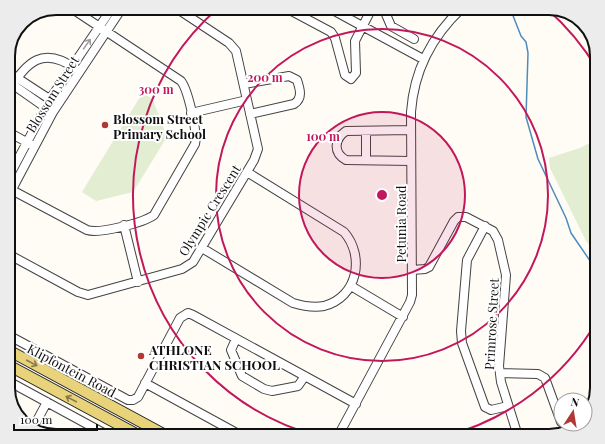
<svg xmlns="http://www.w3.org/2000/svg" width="605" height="444" font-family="'Playfair Display',serif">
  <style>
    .pitch { fill: #e2edd2 }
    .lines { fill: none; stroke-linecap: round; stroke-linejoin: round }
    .stream { stroke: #4f8cbd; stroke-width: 1.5 }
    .minor-casing { stroke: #434343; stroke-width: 10 }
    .major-casing { stroke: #212121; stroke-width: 12 }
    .minor { stroke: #fff; stroke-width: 8 }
    .major { stroke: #e8d37a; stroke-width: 10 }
    .oneway { stroke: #9f9f9f }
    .oneway2 { stroke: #877b4a }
    .ring { fill: none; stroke: #c2185b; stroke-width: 2 }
    .poi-dot { fill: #b03938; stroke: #fff; stroke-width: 1.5 }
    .labels { text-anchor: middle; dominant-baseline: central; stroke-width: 4; stroke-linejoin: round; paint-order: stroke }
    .street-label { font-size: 13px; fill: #101010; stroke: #fff }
    .poi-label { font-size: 13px; font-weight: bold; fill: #101010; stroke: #fff; text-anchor: start }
    .rim { fill: none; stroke: #101010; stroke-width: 2 }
    .centre { fill: #c2185b; stroke: #fff; stroke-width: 2 }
    .ring-label { font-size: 12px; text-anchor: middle; font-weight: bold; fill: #c2185b; stroke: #fff; stroke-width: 4; stroke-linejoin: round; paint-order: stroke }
  </style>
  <rect width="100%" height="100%" fill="#fefcf5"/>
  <path class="pitch" d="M143,92l10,8 14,37 -34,55 -37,9 -14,-9z
    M597,139v115l-11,-13 -36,-73 -1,-10 31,-10z"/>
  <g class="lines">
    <path class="stream" d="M510,8l11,28 5,6 2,11 -2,64 12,42 28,59 5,15 26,38"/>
    <defs>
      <path id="minor" d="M286,8l45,24 4,6 10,37 6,4 5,-6 -1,-32 17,-33
        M329,8l94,51
        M380,8l5,4 6,14 23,13
        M8,72l46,30
        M9,82l40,28
        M244,84l45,-8 8,4c3,9 6,18 -3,24l-44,10
        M8,92c18,-30 35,-47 68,-23
        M191,113l56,-13
        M8,130l4,4 18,10
        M411,130l-65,1c-12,8 -13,22 0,29l65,1
        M366,131v29
        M8,178l42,-79 62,-91
        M8,188l79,42c12,4 56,-7 67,-15l41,-71c3,-11 -7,-54 -14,-63l-110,-73
        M8,197l45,-85 69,-104
        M124,225l14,57
        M485,226l-18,34 -6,71 1,12 23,64 6,3 17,-4
        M202,248l91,55c10,3 20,5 31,3 34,-9 41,-50 20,-74l-97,-60
        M8,254l70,38 10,3 94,-26 11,-7 61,-102 4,-11 -22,-98 -7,-8 -53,-35
        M412,270l13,-1 4,-2 25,-46 4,-4h8l27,14 5,9 8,35 -7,91 2,16 17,54
        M351,286l52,31
        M8,335l120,65h5l5,-3 42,-79 8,-5 5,2 163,89
        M236,339l-5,11 11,26 22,13 8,2 26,-5 7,-10
        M500,373l38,1 7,4 16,44
        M8,381l101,55
        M145,383l97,53
        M33,428l14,-26
        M338,436l72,-134 2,-7 -1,-183c3,-42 20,-75 51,-104"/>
      <path id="major" d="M8,350l159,86
        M8,365l132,71"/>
    </defs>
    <use href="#minor" class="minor-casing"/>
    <use href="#major" class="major-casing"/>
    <use href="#minor" class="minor"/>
    <use href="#major" class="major"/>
  </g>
  <defs><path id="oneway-shaft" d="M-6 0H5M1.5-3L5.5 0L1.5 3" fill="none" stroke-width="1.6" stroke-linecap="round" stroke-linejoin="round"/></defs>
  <use class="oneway" href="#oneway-shaft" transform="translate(87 44) rotate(-55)"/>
  <g class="oneway2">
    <use href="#oneway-shaft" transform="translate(32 363) rotate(28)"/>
    <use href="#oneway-shaft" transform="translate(71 399) rotate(-152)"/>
  </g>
  <circle cx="382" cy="195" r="83" fill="#c2185b" fill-opacity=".12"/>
  <g class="ring">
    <circle cx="382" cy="195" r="83"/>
    <circle cx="382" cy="195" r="166"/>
    <path d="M597 321A249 249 0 0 1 446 436M318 436A249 249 0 0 1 217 9M547 9A249 249 0 0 1 597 69"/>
  </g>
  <g class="poi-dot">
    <circle cx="105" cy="125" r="4"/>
    <circle cx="141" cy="356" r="4"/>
  </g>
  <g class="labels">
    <g class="street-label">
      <text transform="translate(52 94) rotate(-58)">Blossom Street</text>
      <text transform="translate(209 210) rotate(-58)">Olympic Crescent</text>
      <text transform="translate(400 224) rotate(-90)">Petunia Road</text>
      <text transform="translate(491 324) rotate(-87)">Primrose Street</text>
      <text transform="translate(72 370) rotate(28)">Klipfontein Road</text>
    </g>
    <g class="poi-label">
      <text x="113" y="118">Blossom Street<tspan x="113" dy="15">Primary School</tspan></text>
      <text x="149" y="349">ATHLONE<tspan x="149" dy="15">CHRISTIAN SCHOOL</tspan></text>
    </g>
  </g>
  <path d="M0 0H605V444H0ZM56 15H549A41 41 0 0 1 590 56V388A41 41 0 0 1 549 429H56A41 41 0 0 1 15 388V56A41 41 0 0 1 56 15Z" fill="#ececec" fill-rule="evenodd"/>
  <path class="rim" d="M56 15H549A41 41 0 0 1 590 56V388A41 41 0 0 1 549 429H56A41 41 0 0 1 15 388V56A41 41 0 0 1 56 15Z"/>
  <circle cx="382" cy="195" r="6" class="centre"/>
  <g class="ring-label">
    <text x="265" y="82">200 m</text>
    <text x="156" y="94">300 m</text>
    <text x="323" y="141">100 m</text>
  </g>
  <g transform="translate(573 412) rotate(12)"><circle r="19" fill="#ffffff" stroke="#9f9f9f"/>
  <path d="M0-3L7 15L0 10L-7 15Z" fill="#b03938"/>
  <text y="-6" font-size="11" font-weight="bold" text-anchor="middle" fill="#101010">N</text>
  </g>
  <path d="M14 424v6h83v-6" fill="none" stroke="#101010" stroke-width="2"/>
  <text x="20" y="424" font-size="12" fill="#101010" stroke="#ffffff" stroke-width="3" paint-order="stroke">100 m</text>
</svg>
